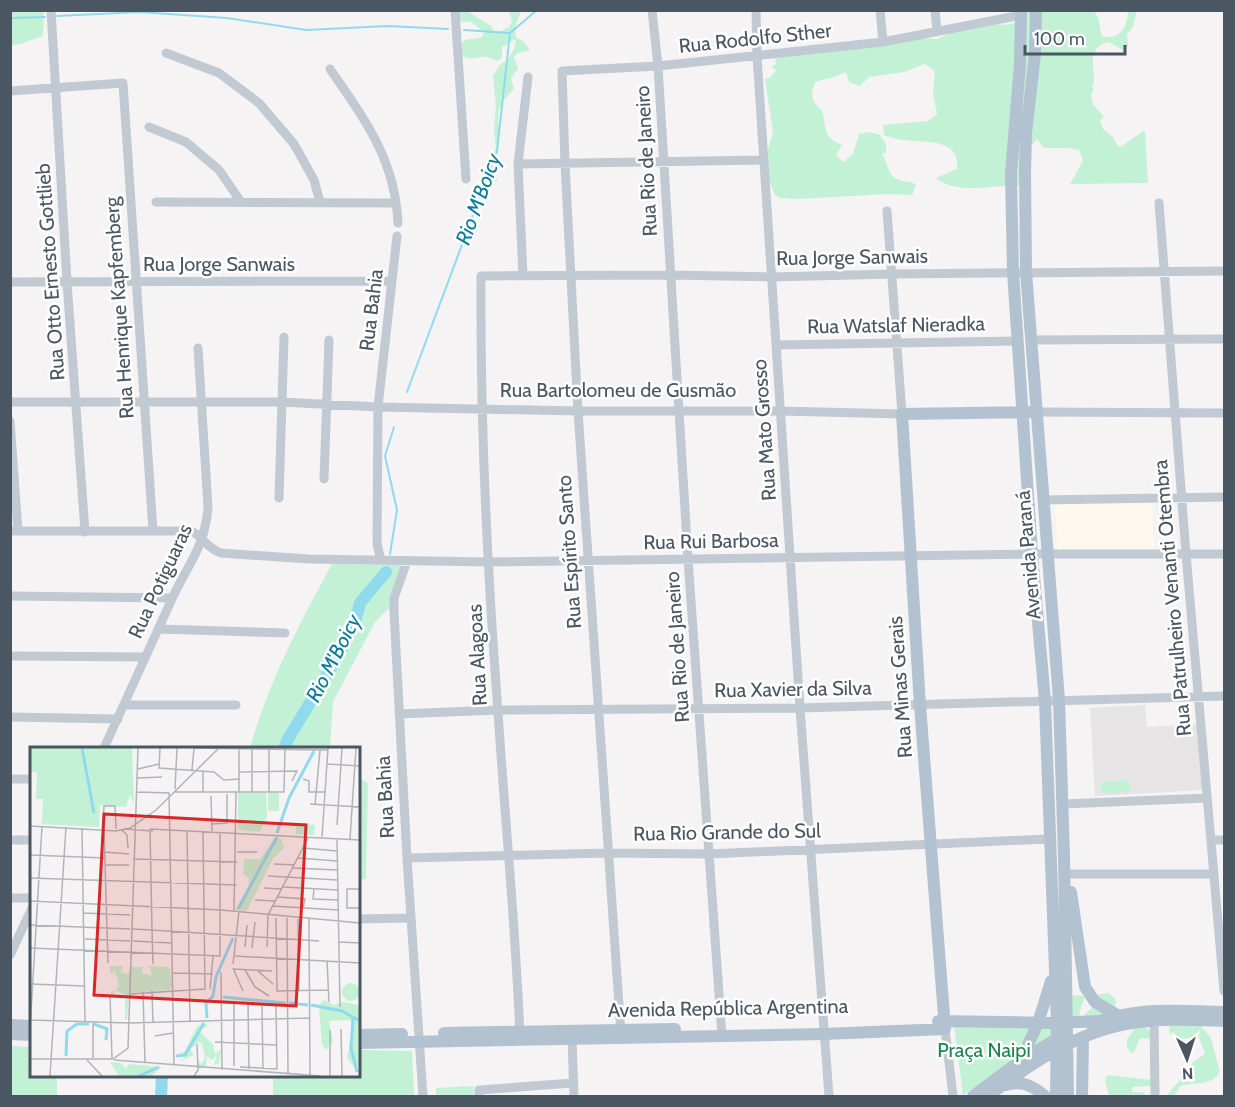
<svg xmlns="http://www.w3.org/2000/svg" width="1235" height="1107" font-family="Cabin,sans-serif">
  <style>
    .commercial { fill: #fdf9ef }
    .education { fill: #e6e4e5 }
    .green { fill: #c3f1d5 }
    .lines { fill: none; stroke-linecap: round; stroke-linejoin: round }
    .stream { stroke: #90daee; stroke-width: 2 }
    .river { stroke: #90daee; stroke-width: 12 }
    .minor { stroke: #c1cad2; stroke-width: 9 }
    .major { stroke: #b3c2d1; stroke-width: 12 }
    .labels { text-anchor: middle; dominant-baseline: central; stroke-width: 5; stroke-linejoin: round; paint-order: stroke }
    .street-label { font-size: 20px; fill: #4a5661; stroke: #fff }
    .park-label { font-size: 20px; fill: #17864f; stroke: #fff }
    .water-label { font-size: 21px; font-style: italic; fill: #0c7c9b; stroke: #fff }
    .inset-river { fill: none; stroke: #90daee; stroke-width: 3 }
    .inset-road { fill: none; stroke: #b1b4b9; stroke-width: 1.5 }
    .view { fill: #d62828; fill-opacity: 0.15; stroke: #d62828; stroke-width: 3 }
    .inset-edge { fill: none; stroke: #4a5661; stroke-width: 3 }
  </style>
  <rect width="100%" height="100%" fill="#f5f3f3"/>
  <path class="commercial" d="M1055,500h97l2,49 -97,1z"/>
  <path class="education" d="M1145,705l2,22 51,-3 5,66 -108,6 -5,-88z"/>
  <path class="green" d="M11,10l33,1 -1,25 -23,8 -9,1z
    M1051,10l42,1c9,7 5,15 9,25 18,5 26,-10 26,-25h9l-4,15 -6,9 1,11 -5,4 -15,-8c-26,8 -9,31 -16,46h2l-3,8 2,8 11,13 -4,4 3,8 9,7 6,10 3,1 22,-16 2,1 3,51 -78,1 13,-23 -4,-11 -12,-2h-23l-7,-9 -16,18 -2,29c-26,-2 -60,10 -83,-8l21,-9c4,-39 -48,-21 -73,-34l-1,-10 45,-4 9,-7 -4,-21 2,-22 -10,-7 -21,8 -35,5 -9,9 -11,-4 -3,-10c-10,6 -20,6 -31,10 -5,13 -4,20 7,28 5,18 0,27 20,35l-6,10 7,7 10,-8 6,-20 11,-2 10,3 6,9v9h-4c6,11 5,24 20,28 6,1 9,0 14,4l-4,10 -24,-1 -90,5 -18,-1 -5,-3 -7,-17v-29l5,-17 -8,-53 6,-2 5,-7 -5,-3 5,-3 -1,-6 143,-20 19,1 17,-8 41,-7 8,1 18,-3 4,-11z
    M451,11h16l24,15 2,4 6,2 10,-5 3,-5 -3,-11h12l-6,16 1,11 7,3 7,9 -12,3 -4,4 4,11 -7,11 3,10c-24,25 -13,24 -15,53 -1,16 -5,20 -2,39l-5,2 -5,-2 9,-34 -2,-17 2,-24 -3,-30 6,-10 9,-7 6,-10 2,-10 -14,8v11l-5,3c-3,-1 -6,-3 -9,-4 -11,-2 -18,7 -28,-4 2,-19 7,-11 22,-16l2,-5 -13,-10 -13,-1z
    M332,564l70,1 -13,43 -14,14 -42,80 -3,46h-80c18,-65 49,-124 82,-184z
    M359,778l9,5 -2,96 -7,1z
    M1129,780l1,12 -29,1 -1,-11z
    M1108,993l7,5 1,6 -14,14 -31,-2 -1,-21 15,1 -6,18 1,2 3,1 10,-11 1,-11z
    M1197,1021l14,17 9,34c-8,14 -27,10 -39,14l-7,10h-8l14,-16 5,-2 7,-15 13,-9 -6,-17c-11,1 -19,4 -29,-3l-1,-5 2,-6z
    M954,1025l97,1v10l-88,59z
    M1132,1027h14l6,7 -4,5 -8,-1 -6,14 -3,1 -4,-5v-9l7,-9z
    M11,1046l20,1 1,29h25v20h-46z
    M359,1050l53,1 2,45h-141v-20h85z
    M1107,1075l44,5v6l-18,1 -1,5h10l5,4h-38l-4,-16z
    M473,1086l1,10h-38v-8z"/>
  <g class="lines">
    <path class="stream" d="M57,16l83,-4 87,6 79,12 82,-4 60,3
      M10,18l35,-1
      M464,30l45,3
      M407,392l90,-241 13,-118 27,-23
      M390,554l7,-44 -12,-54 9,-29"/>
    <path class="river" d="M284,748l4,-9 46,-76 21,-41 5,-19 26,-31
      M161,1096l1,-20"/>
    <path class="minor" d="M51,10l16,272 18,250
      M455,10l11,169
      M652,10l6,56 30,493 34,477
      M756,10l1,46 43,652 29,388
      M880,10l3,32
      M935,10l2,22
      M166,53l53,20 40,30 35,41 20,36 6,22
      M330,69c35,51 65,90 68,154
      M10,91l113,-8 30,448
      M149,127l37,15 33,28 22,32
      M518,164l246,-4
      M156,202l240,1
      M1159,203l27,351 38,437
      M523,276l-5,-112 10,-87
      M10,282l381,-1
      M1031,340l193,-1
      M776,345l241,-4
      M10,402h271l97,5 200,4h202l122,3 -15,-203
      M1036,412l188,1
      M10,421l8,110
      M324,479l5,-139
      M279,498l5,-161
      M1043,500l181,-3
      M10,531h181c13,6 15,17 30,22l88,6 181,3 542,-8h192
      M381,560l-4,-16 1,-137 19,-171
      M407,561l-13,37v14l13,246 16,238
      M10,596l162,2
      M158,629l127,4
      M10,656l134,1
      M124,705h112
      M399,714l99,-4 302,-2 424,-12
      M10,717l108,2
      M104,748c22,-49 45,-98 67,-147 16,-36 34,-53 37,-94l-10,-159
      M10,779h22
      M1063,804l144,-6
      M10,840h22
      M1211,840h13
      M407,858l200,-5 102,1 339,-15
      M1069,874h145
      M10,898h22
      M358,919l52,-1
      M10,955l22,-47
      M1154,1020l1,76
      M945,1029l8,67
      M621,1034l-43,-623 -13,-247 -3,-93 96,-5 225,-24 138,-27
      M520,1038c-4,-109 -15,-217 -22,-326 -11,-145 -18,-291 -17,-436l190,-1 101,2 121,-3 331,-3
      M572,1039l2,57
      M479,1096v-6l94,-7"/>
    <path class="major" d="M1021,10l-1,54 -9,109 2,99 19,282 13,147 12,322 -1,73
      M1036,10l-1,44 -9,79 -1,39 1,100 33,428 5,156 4,240
      M1071,892l14,95 10,15 22,13
      M938,1021l119,2 42,-2
      M1091,1024c48,-18 84,-13 133,-12
      M10,1025l22,1
      M444,1033l231,-4
      M10,1034l22,1
      M358,1035l44,-1
      M358,1043l466,-9 121,-5 -25,-324 -18,-291 134,-2
      M1021,1060l17,-37 13,-42
      M1006,1085c16,-5 27,1 39,11
      M973,1096l47,-35 41,-25
      M988,1096c42,-32 90,-65 144,-73 30,-5 62,-3 92,-2
      M1082,1096l1,-59"/>
  </g>
  <g class="labels">
    <g class="street-label">
      <text transform="translate(755 38) rotate(-6)">Rua Rodolfo Sther</text>
      <text transform="translate(646 161) rotate(-93)">Rua Rio de Janeiro</text>
      <text transform="translate(852 257) rotate(-1)">Rua Jorge Sanwais</text>
      <text x="219" y="264">Rua Jorge Sanwais</text>
      <text transform="translate(50 272) rotate(-94)">Rua Otto Ernesto Gottlieb</text>
      <text transform="translate(119 308) rotate(-94)">Rua Henrique Kapfemberg</text>
      <text transform="translate(371 310) rotate(-83)">Rua Bahia</text>
      <text transform="translate(896 325) rotate(-1)">Rua Watslaf Nieradka</text>
      <text x="618" y="390">Rua Bartolomeu de Gusmão</text>
      <text transform="translate(764 430) rotate(-94)">Rua Mato Grosso</text>
      <text transform="translate(711 541) rotate(-1)">Rua Rui Barbosa</text>
      <text transform="translate(569 552) rotate(-94)">Rua Espírito Santo</text>
      <text transform="translate(1028 555) rotate(-95)">Avenida Paraná</text>
      <text transform="translate(160 581) rotate(-65)">Rua Potiguaras</text>
      <text transform="translate(1172 598) rotate(-95)">Rua Patrulheiro Venanti Otembra</text>
      <text transform="translate(677 647) rotate(-94)">Rua Rio de Janeiro</text>
      <text transform="translate(477 655) rotate(-93)">Rua Alagoas</text>
      <text transform="translate(900 687) rotate(-94)">Rua Minas Gerais</text>
      <text transform="translate(793 689) rotate(-1)">Rua Xavier da Silva</text>
      <text transform="translate(385 797) rotate(-93)">Rua Bahia</text>
      <text transform="translate(727 832) rotate(-1)">Rua Rio Grande do Sul</text>
      <text transform="translate(728 1008) rotate(-1)">Avenida República Argentina</text>
    </g>
    <g class="park-label">
      <text x="984" y="1050">Praça Naipi</text>
    </g>
    <g class="water-label">
      <text transform="translate(478 199) rotate(-70)">Rio M'Boicy</text>
      <text transform="translate(333 658) rotate(-63)">Rio M'Boicy</text>
    </g>
  </g>
  <g transform="translate(30 747)">
    <rect width="330" height="330" fill="#f5f3f3"/>
    <path d="M0,1h102l2,56 -4,-9 -4,12 -26,-2 -1,22 -62,-3 5,-1 1,-24h-7l1,-27h-7zM208,46h28l1,24 -7,15 -22,-2zM238,46h11v18h-11zM266,76l19,2 -1,10 -18,-1zM251,91l3,10 -11,11 -26,52 -12,-1 13,-22 1,-10 -6,-4 1,-15h16l14,-20zM80,219h13l-2,6 7,2 3,-7h12l-1,6 10,3 -3,-10 21,1 2,19 -2,4 -41,3 -2,26 -2,1v-25l-10,-5 -3,8 -2,-5 8,-5v-7l-3,-9 -5,2zM312 245a9 9 0 1 1 18 0a9 9 0 1 1-18 0ZM294,253l10,5 10,-3 15,3 1,61 -6,1 -7,-9 6,-32 -3,-6 -21,1 4,21 -7,8 -4,-5 -3,-40zM173,275l5,4 -9,5 14,13 2,10 6,-5 -2,14 -5,2 3,-10 -5,5 -5,-4 -1,10h-8l-1,-7 4,5 4,-6 -3,-15 -4,-1 -8,8 4,5 -13,6 8,-9 -13,3 9,-4 11,-23zM80,315l11,1 5,6 3,-5 32,3 -9,9h-33z" fill="#c3f1d5"/>
    <path class="inset-river" d="M52,1l12,65M247,86l12,-35 25,-47M208,162l39,-72M193,250l63,6M259,256l19,2M281,258l31,6 18,10M177,271l-1,-15 7,-7 3,-19 17,-39M323,271l-2,30 6,24M64,277l13,5 -1,11M36,309l1,-25 10,-7h12M146,309l9,-1 19,-32M109,329l20,-9"/>
    <path class="inset-road" d="M130,1l-1,20 55,4 10,8 15,-1M165,1l133,2M209,1v44M222,2v43M239,2v43M297,17l33,2M108,22l21,-5M162,23l2,-22M173,25v20M209,25l58,-1 -5,10M107,31l25,-1M273,32l6,2v11h16M145,42l2,-41M107,45l32,1 5,272M145,45h109l1,-44M181,49l1,35M280,57l50,3M285,58l5,-55M78,67l19,1M182,77l15,-1v-29M73,78l1,-19h11l1,23M307,78l5,-77M0,79l86,5 14,-3 26,-18 63,-62M52,81l3,194M74,81l4,135M95,82l28,2M92,83l5,5 1,13M157,83l3,191M292,90l6,-89M307,91l3,169M320,92l6,-91M273,101l34,3M75,105l24,2M207,105h20M0,108l75,3M268,111l39,3M103,112l104,3M244,117l21,1M75,118h24M263,121l44,2M238,129l70,4M0,131l207,7M253,140l55,3M234,141l18,1M284,142l-1,10 25,1M330,142h-13v19h13M248,150l27,2 -2,9M225,153l20,1M0,154l191,9 139,13M243,159l65,4M204,163l2,-118M54,166l46,2M246,171l1,73 51,-1M257,171l1,155M268,172l1,72M279,172l1,156M0,178l100,4M101,182l21,1 -2,-101 210,11M55,192l45,2M103,194l39,2M309,195l21,1M215,200l2,-22M237,200l1,-32 40,-77M0,201l190,8v-124M222,201l3,-26M205,209l125,7M297,214l2,41M123,217l-1,-34 167,11M203,217l6,-53M203,221l10,23M203,222l39,2M215,223l10,17 14,9M228,224l15,13M191,225l1,98M143,226l40,1M0,237l55,2M180,242l3,-33M122,244l1,31M113,245l2,70M100,247l75,-5 -2,-157M80,248l2,63M204,255v64M218,256l1,66M232,259l1,62M0,273l99,3 181,-5M63,276v35M0,282l12,-203M311,282l1,47M125,289l18,-3M185,295l62,3M0,312h83l15,-11 10,-300M57,313l15,16M84,313l206,16M210,320l37,2 -1,-63M20,329l16,-249M164,329l4,-6 -1,-26M300,329v-46"/>
    <path class="view" d="M74,67l202,11 -10,181 -202,-11z"/>
    <rect width="330" height="330" class="inset-edge"/>
  </g>
  <rect width="1235" height="1107" fill="none" stroke="#4a5661" stroke-width="24"/>
  <g transform="translate(1187 1059) rotate(177)" stroke="#ffffff" stroke-width="4.5" paint-order="stroke">
  <path d="M0-4.5L10 22L0 15L-10 22Z" fill="#4a5661"/>
  <text y="-9" font-size="16" font-weight="bold" text-anchor="middle" fill="#4a5661">N</text>
  </g>
  <path d="M1025 45v9h100v-9" fill="none" stroke="#4a5661" stroke-width="3"/>
  <text x="1034" y="45" font-size="18" fill="#4a5661" stroke="#ffffff" stroke-width="4.5" paint-order="stroke">100 m</text>
</svg>
